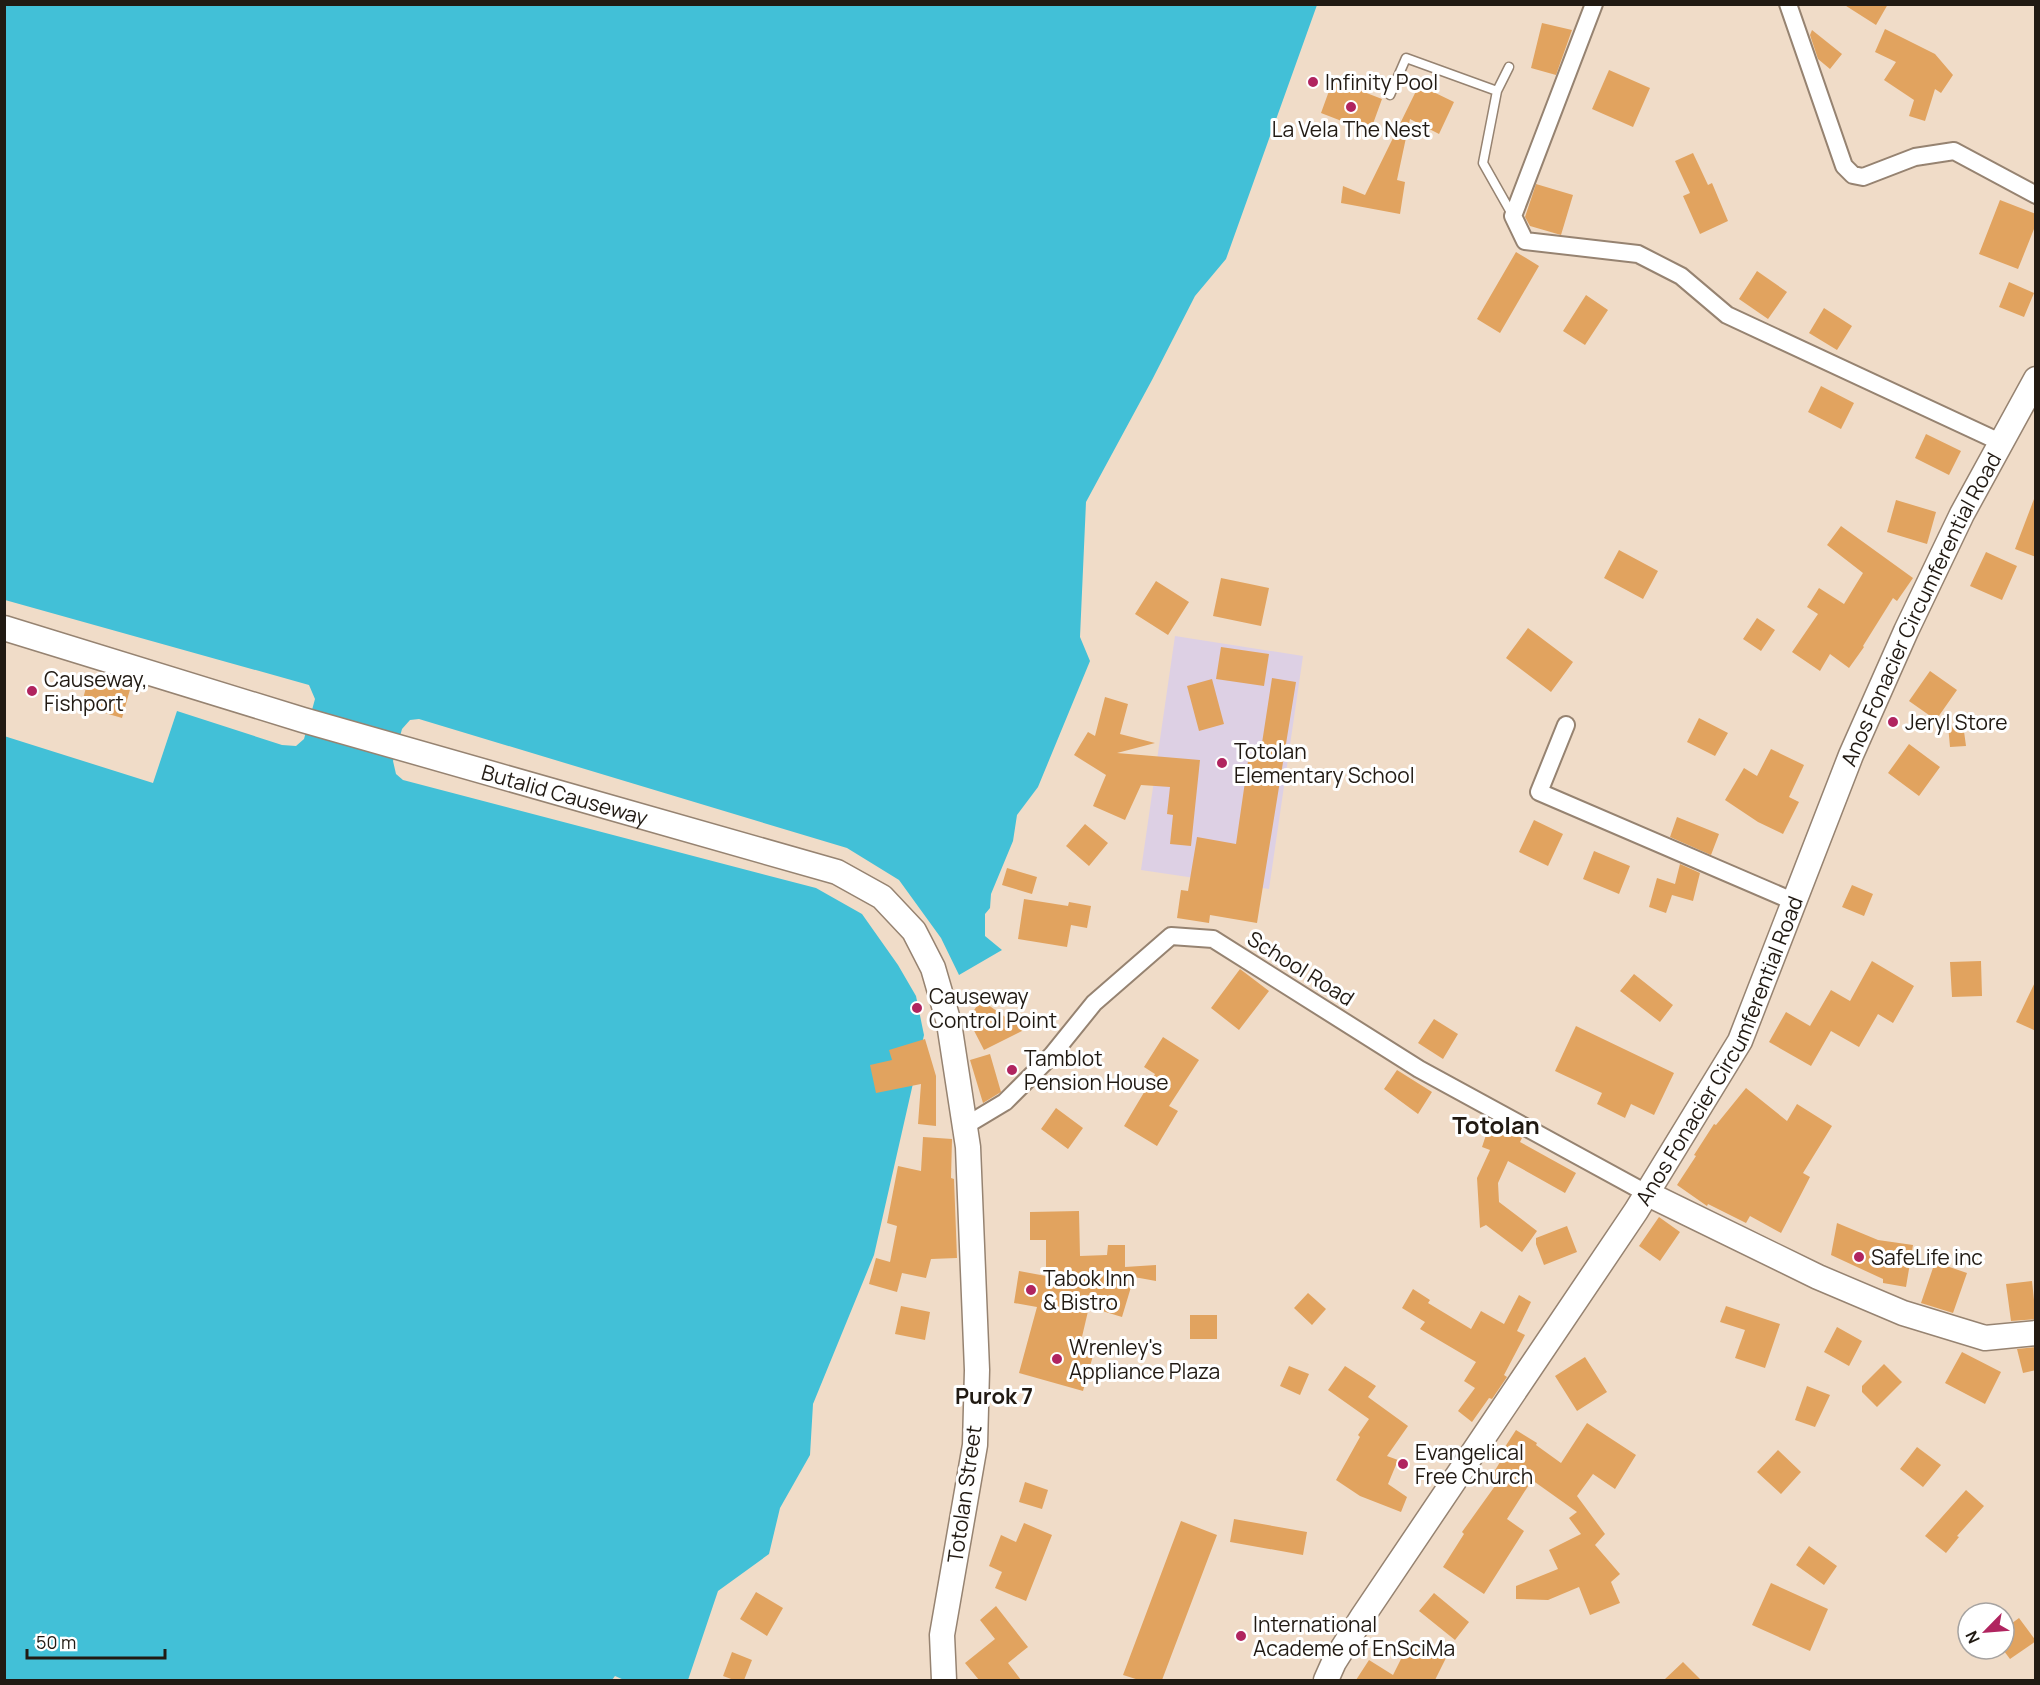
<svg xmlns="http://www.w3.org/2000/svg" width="2040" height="1685" font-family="Manrope,sans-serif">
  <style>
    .education { fill: #ddd0e4 }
    .water { fill: #42c0d7 }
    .building { fill: #e1a35f }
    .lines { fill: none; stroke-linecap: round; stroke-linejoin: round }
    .lane-casing { stroke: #968371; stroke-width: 11 }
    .street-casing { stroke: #968371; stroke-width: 20 }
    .secondary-casing { stroke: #968371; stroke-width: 27 }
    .lane { stroke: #fff; stroke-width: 8 }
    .street { stroke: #fff; stroke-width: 16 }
    .secondary { stroke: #fff; stroke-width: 24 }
    .poi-dot { fill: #b0245f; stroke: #fff; stroke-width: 2 }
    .labels { text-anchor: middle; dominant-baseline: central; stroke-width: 6; stroke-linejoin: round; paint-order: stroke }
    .poi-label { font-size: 21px; fill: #211a13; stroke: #fff; text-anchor: start }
    .street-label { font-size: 21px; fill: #211a13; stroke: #fff }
    .neighbourhood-label { font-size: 22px; font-weight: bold; fill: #211a13; stroke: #fff }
    .quarter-label { font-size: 24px; font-weight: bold; fill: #211a13; stroke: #fff }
  </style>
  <rect width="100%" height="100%" fill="#f0dcc8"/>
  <path class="education" d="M1175,636l128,20 -34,233 -128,-19z"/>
  <path class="water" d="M5,5h1312l-91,254 -31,37 -43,84 -66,122 -6,135 10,24 -52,126 -21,28 -4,26 -22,53 -1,14 -5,6v22l17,14 -43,25 -18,-37 -42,-58 -52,-32 -428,-129 -9,1 -8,9 -9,32 3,13 7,6 413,108 46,26 36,51 18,31 8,39 -50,220 -61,149 -3,51 -30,53 -11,46 -51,37 -30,89h-64l-9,-4 -3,4h-607l-1,-944 149,47 24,-72 105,34 14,1 8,-7 11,-40 -6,-14 -304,-85z"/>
  <path class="building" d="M1843,4h45l-12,21z
    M1542,23l30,7 -16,45 -25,-7z
    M1885,29l50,25 18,21 -12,18 -6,-4 -10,32 -16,-5 5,-16 -30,-20 12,-18 -21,-10z
    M1812,30l30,24 -12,15 -12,-10 -8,-24z
    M1609,70l41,18 -17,39 -41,-18z
    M1333,80l49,19 -12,33 -49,-19z
    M1419,85l35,17 -15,32 -29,-15 -13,61 8,2 -5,32 -59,-11 2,-17 22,9z
    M1693,153l15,32 4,-2 16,38 -28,13 -17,-38 7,-3 -15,-32z
    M1536,184l37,11 -12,40 -31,-9 -5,-9z
    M2000,200l36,14v10l-18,45 -39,-15z
    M1516,252l23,14 -39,67 -23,-14z
    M1757,271l30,21 -19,27 -29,-20z
    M2009,282l25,11 -10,24 -25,-10z
    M1586,295l22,15 -23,35 -22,-14z
    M1824,308l28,18 -15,24 -28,-17z
    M1821,386l33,17 -13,26 -33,-17z
    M1926,434l35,17 -12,24 -34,-17z
    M2034,499h2v58l-21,-8z
    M1896,500l40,12 -9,32 -40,-12z
    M1841,526l72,52 -16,23 -4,-3 -30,48 1,1 -15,21 -19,-14 -10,17 -28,-19 26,-38 -11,-7 12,-19 25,16 19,-31 -36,-28z
    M1619,550l39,21 -15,28 -39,-21z
    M1986,552l31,14 -15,34 -32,-14z
    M1221,578l48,10 -8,38 -48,-10z
    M1156,581l33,21 -21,33 -33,-21z
    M1757,618l18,12 -14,21 -18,-12z
    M1528,628l45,34 -22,30 -45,-34z
    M1221,647l48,7 -5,32 -48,-7z
    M1930,671l27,19 -21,30 -27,-19z
    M90,673l41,13 -9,32 -41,-12z
    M1272,678l24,4 -39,241 -47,-8 -1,8 -32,-5 4,-28 7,1 9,-54 39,7 13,-90 11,2z
    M1212,679l12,45 -25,7 -12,-45z
    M1105,697l23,7 -8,30 35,9 -38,10 83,7 -9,86 -21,-2 3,-29 -6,-1 3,-27 -29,-2 -16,35 -32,-14 13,-31 -32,-20 14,-23 7,4z
    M1699,718l29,15 -13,23 -28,-14z
    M1963,724l3,22 -16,1 -2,-22z
    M1909,744l31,23 -21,29 -31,-23z
    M1771,749l33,16 -15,32 10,5 -16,32 -25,-12 -33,-22 19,-32 13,8z
    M1677,817l42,17 -8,21 -41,-18z
    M1534,820l29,14 -15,32 -29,-14z
    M1085,824l23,19 -19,23 -23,-20z
    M1594,851l36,15 -11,28 -36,-15z
    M1680,864l20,9 -7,28 -21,-6 -6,18 -17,-6 8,-29 18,6z
    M1007,868l30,9 -5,17 -30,-9z
    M1852,885l21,9 -9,22 -22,-9z
    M1024,899l44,7 1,-4 22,4 -4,22 -16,-3 -4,22 -49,-8z
    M1872,961l42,25 -21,37 -15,-9 -19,33 -28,-16 -20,35 -42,-24 17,-30 24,14 21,-36 19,11z
    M1981,961l1,35 -30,1 -2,-35z
    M1240,969l29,22 -30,39 -28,-22z
    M1634,974l39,31 -13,17 -40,-31z
    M2036,980v51l-20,-9z
    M981,1000l43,30 -40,20 -16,-31z
    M1434,1019l24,15 -15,25 -25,-16z
    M1576,1026l98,47 -20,42 -23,-11 -6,14 -28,-14 5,-11 -47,-22z
    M1163,1037l36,23 -30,46 9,5 -21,35 -33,-20 31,-52 -11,-7z
    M925,1039l11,37v50l-18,-2 3,-40 -45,9 -6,-28 22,-5 -3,-10z
    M990,1054l11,38 -18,11 -13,-43z
    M1397,1070l35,22 -14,22 -34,-25z
    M1746,1088l41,33 10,-17 35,22 -29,47 7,4 -29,56 -31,-17 -4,7 -38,-19 -1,2 -30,-21 19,-29 -2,-1 20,-31 2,1z
    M1056,1108l27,20 -15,21 -27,-20z
    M1508,1131l14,7 -2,4 56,31 -11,20 -57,-32 -10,22 1,19 38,29 -15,21 -36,-27 -6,3 -3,-50 13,-28 -8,-3 5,-15 8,3z
    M923,1137l29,2 -1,39 3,1 3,79 -26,1 -5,19 -24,-5 -5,19 -28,-8 7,-26 14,4 7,-36 -10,-3 11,-57 23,5z
    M1079,1211l1,45 27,-1 1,-10h17v22l31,-2v16l-22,-4 -12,40 -33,-10 -8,34 15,4 -13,46 -64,-18 18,-66 -23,-4 5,-32 27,5v-36h-16v-28z
    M1659,1217l21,15 -20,29 -21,-15z
    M1837,1223l41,17 35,5 -7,42 -23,-4v-4l-52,-24z
    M1567,1226l10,26 -33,13 -8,-21v-6z
    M1935,1262l32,11 -14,40 -32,-10z
    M2032,1281l4,38 -25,2 -5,-37z
    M1413,1289l17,11 -2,3 43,26 10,-18 23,13 15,-29 12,7 -14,29 8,4 -21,40 3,2 -15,22 -3,-1 -17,24 -14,-11 17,-23 -11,-7 12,-19 -56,-33 5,-7 -23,-14z
    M1308,1293l18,16 -14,16 -18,-17z
    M901,1306l29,6 -5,28 -30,-6z
    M1726,1306l54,18 -15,44 -30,-10 10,-28 -25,-8z
    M1190,1315h27v24h-27z
    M1837,1327l25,14 -13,25 -25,-14z
    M2036,1347v23l-13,3 -6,-24z
    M1962,1352l39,20 -16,32 -40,-21z
    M1585,1357l22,35 -30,19 -22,-35z
    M1884,1364l18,18 -25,25 -15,-15v-6z
    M1289,1366l20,8 -9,21 -20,-9z
    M1345,1366l31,20 -8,11 40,29 -21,30 11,4 -10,24 19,13 -6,15 -41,-16 -24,-16 24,-43 -2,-2 11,-16 -41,-29z
    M1807,1386l23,9 -15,32 -20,-7z
    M1587,1423l49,32 -21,34 -22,-15 -16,22 28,38 -10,11 25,29 -9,8 9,21 -30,12 -11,-28 -31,13 -32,-1v-13l42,-17 -9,-19 32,-16 -12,-16 8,-6 -45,-32 -25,39 17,12 -40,63 -41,-27 21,-33 -2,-2 33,-46 -7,-4 18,-30 -3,-2 13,-20 21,13 -1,2 25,18z
    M1917,1447l24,18 -18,22 -23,-18z
    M1778,1450l23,22 -20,22 -24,-22z
    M1025,1482l23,8 -6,19 -23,-7z
    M1966,1490l18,16 -27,30 2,1 -13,16 -21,-17z
    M1234,1519l73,13 -4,23 -73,-13z
    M1181,1521l36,14 -55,145h-23l-16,-5z
    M1024,1523l28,12 -26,66 -31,-13 7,-16 -13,-6 12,-31 15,7z
    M1809,1546l28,20 -13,19 -28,-20z
    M1771,1583l57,26 -18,42 -58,-26z
    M756,1592l27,16 -16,28 -27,-17z
    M1434,1593l35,29 -14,18 -36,-29z
    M996,1606l32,41 -20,16 13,17h-42l-14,-17 30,-24 -15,-19z
    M2019,1618l17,23 -26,18 -6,-8v-22z
    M1410,1641l36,17 -11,22h-79l13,-20 24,15z
    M732,1652l20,8 -8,20h-10l-11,-4z
    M1683,1662l18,18h-37z"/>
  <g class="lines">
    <defs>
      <path id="lane" d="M1509,67l-12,24 -14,72 30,53
        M1390,95l16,-37 91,33"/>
      <path id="street" d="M1594,4l-81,212 12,25 113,13 43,22 46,39 273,127
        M1788,4l56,162 9,9 10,2 52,-20 39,-6 82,44
        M1566,725l-27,67 256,110
        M965,1126l40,-24 47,-47 42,-52 77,-67 42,3 206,130 227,124"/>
      <g id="secondary">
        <path id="s1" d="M4,628l299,92 534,152 45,25 32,34 19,37 16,55 19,124 9,223 -2,75 -33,190 2,45"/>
        <path d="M1646,1193l172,84 85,36 82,25 51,-5"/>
        <path id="s2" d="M1326,1680l8,-18 29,-46 273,-405 104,-170 111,-286 55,-124 56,-117 74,-135"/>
      </g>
    </defs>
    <use href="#lane" class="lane-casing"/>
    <use href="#street" class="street-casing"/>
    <use href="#secondary" class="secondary-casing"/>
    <use href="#lane" class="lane"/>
    <use href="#street" class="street"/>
    <use href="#secondary" class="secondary"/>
  </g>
  <g class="poi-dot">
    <circle cx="1313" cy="82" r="6"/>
    <circle cx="1351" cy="107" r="6"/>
    <circle cx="32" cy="691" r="6"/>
    <circle cx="1893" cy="722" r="6"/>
    <circle cx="1222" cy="763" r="6"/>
    <circle cx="917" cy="1008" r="6"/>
    <circle cx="1012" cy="1070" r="6"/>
    <circle cx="1859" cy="1257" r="6"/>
    <circle cx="1031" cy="1290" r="6"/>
    <circle cx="1057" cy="1359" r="6"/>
    <circle cx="1403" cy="1464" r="6"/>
    <circle cx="1241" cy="1636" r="6"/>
  </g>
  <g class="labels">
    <g class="poi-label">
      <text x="1325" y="82">Infinity Pool</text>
      <text x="1351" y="129" text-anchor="middle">La Vela The Nest</text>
      <text x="44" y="679">Causeway,<tspan x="44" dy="24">Fishport</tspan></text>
      <text x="1905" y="722">Jeryl Store</text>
      <text x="1234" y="751">Totolan<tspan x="1234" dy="24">Elementary School</tspan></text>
      <text x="929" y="996">Causeway<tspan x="929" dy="24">Control Point</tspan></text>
      <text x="1024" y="1058">Tamblot<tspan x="1024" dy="24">Pension House</tspan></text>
      <text x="1871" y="1257">SafeLife inc</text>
      <text x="1043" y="1278">Tabok Inn<tspan x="1043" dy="24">&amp; Bistro</tspan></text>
      <text x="1069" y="1347">Wrenley's<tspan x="1069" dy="24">Appliance Plaza</tspan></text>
      <text x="1415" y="1452">Evangelical<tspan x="1415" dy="24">Free Church</tspan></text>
      <text x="1253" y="1624">International<tspan x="1253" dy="24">Academe of EnSciMa</tspan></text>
    </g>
    <g class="street-label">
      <text stroke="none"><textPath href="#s2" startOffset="1230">Anos Fonacier Circumferential Road</textPath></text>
      <text stroke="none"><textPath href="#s1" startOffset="585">Butalid Causeway</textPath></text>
      <text transform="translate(1301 968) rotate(32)">School Road</text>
      <text stroke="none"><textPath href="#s2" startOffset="744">Anos Fonacier Circumferential Road</textPath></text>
      <text transform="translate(964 1494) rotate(-82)">Totolan Street</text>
    </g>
    <g class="neighbourhood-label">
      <text x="994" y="1396">Purok 7</text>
    </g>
    <g class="quarter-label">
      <text x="1496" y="1124">Totolan</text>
    </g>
  </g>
  <rect width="2040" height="1685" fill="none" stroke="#211a13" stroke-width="12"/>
  <g transform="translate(1986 1631) rotate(245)"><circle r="28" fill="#ffffff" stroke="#a6a3a1" stroke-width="1.5"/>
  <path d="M0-4.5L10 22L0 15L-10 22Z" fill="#b0245f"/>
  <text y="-9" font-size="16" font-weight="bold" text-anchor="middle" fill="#211a13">N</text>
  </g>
  <path d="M27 1649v9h138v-9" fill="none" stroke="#211a13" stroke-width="3"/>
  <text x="36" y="1649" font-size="18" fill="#211a13" stroke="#ffffff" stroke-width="4.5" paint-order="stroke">50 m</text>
</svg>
